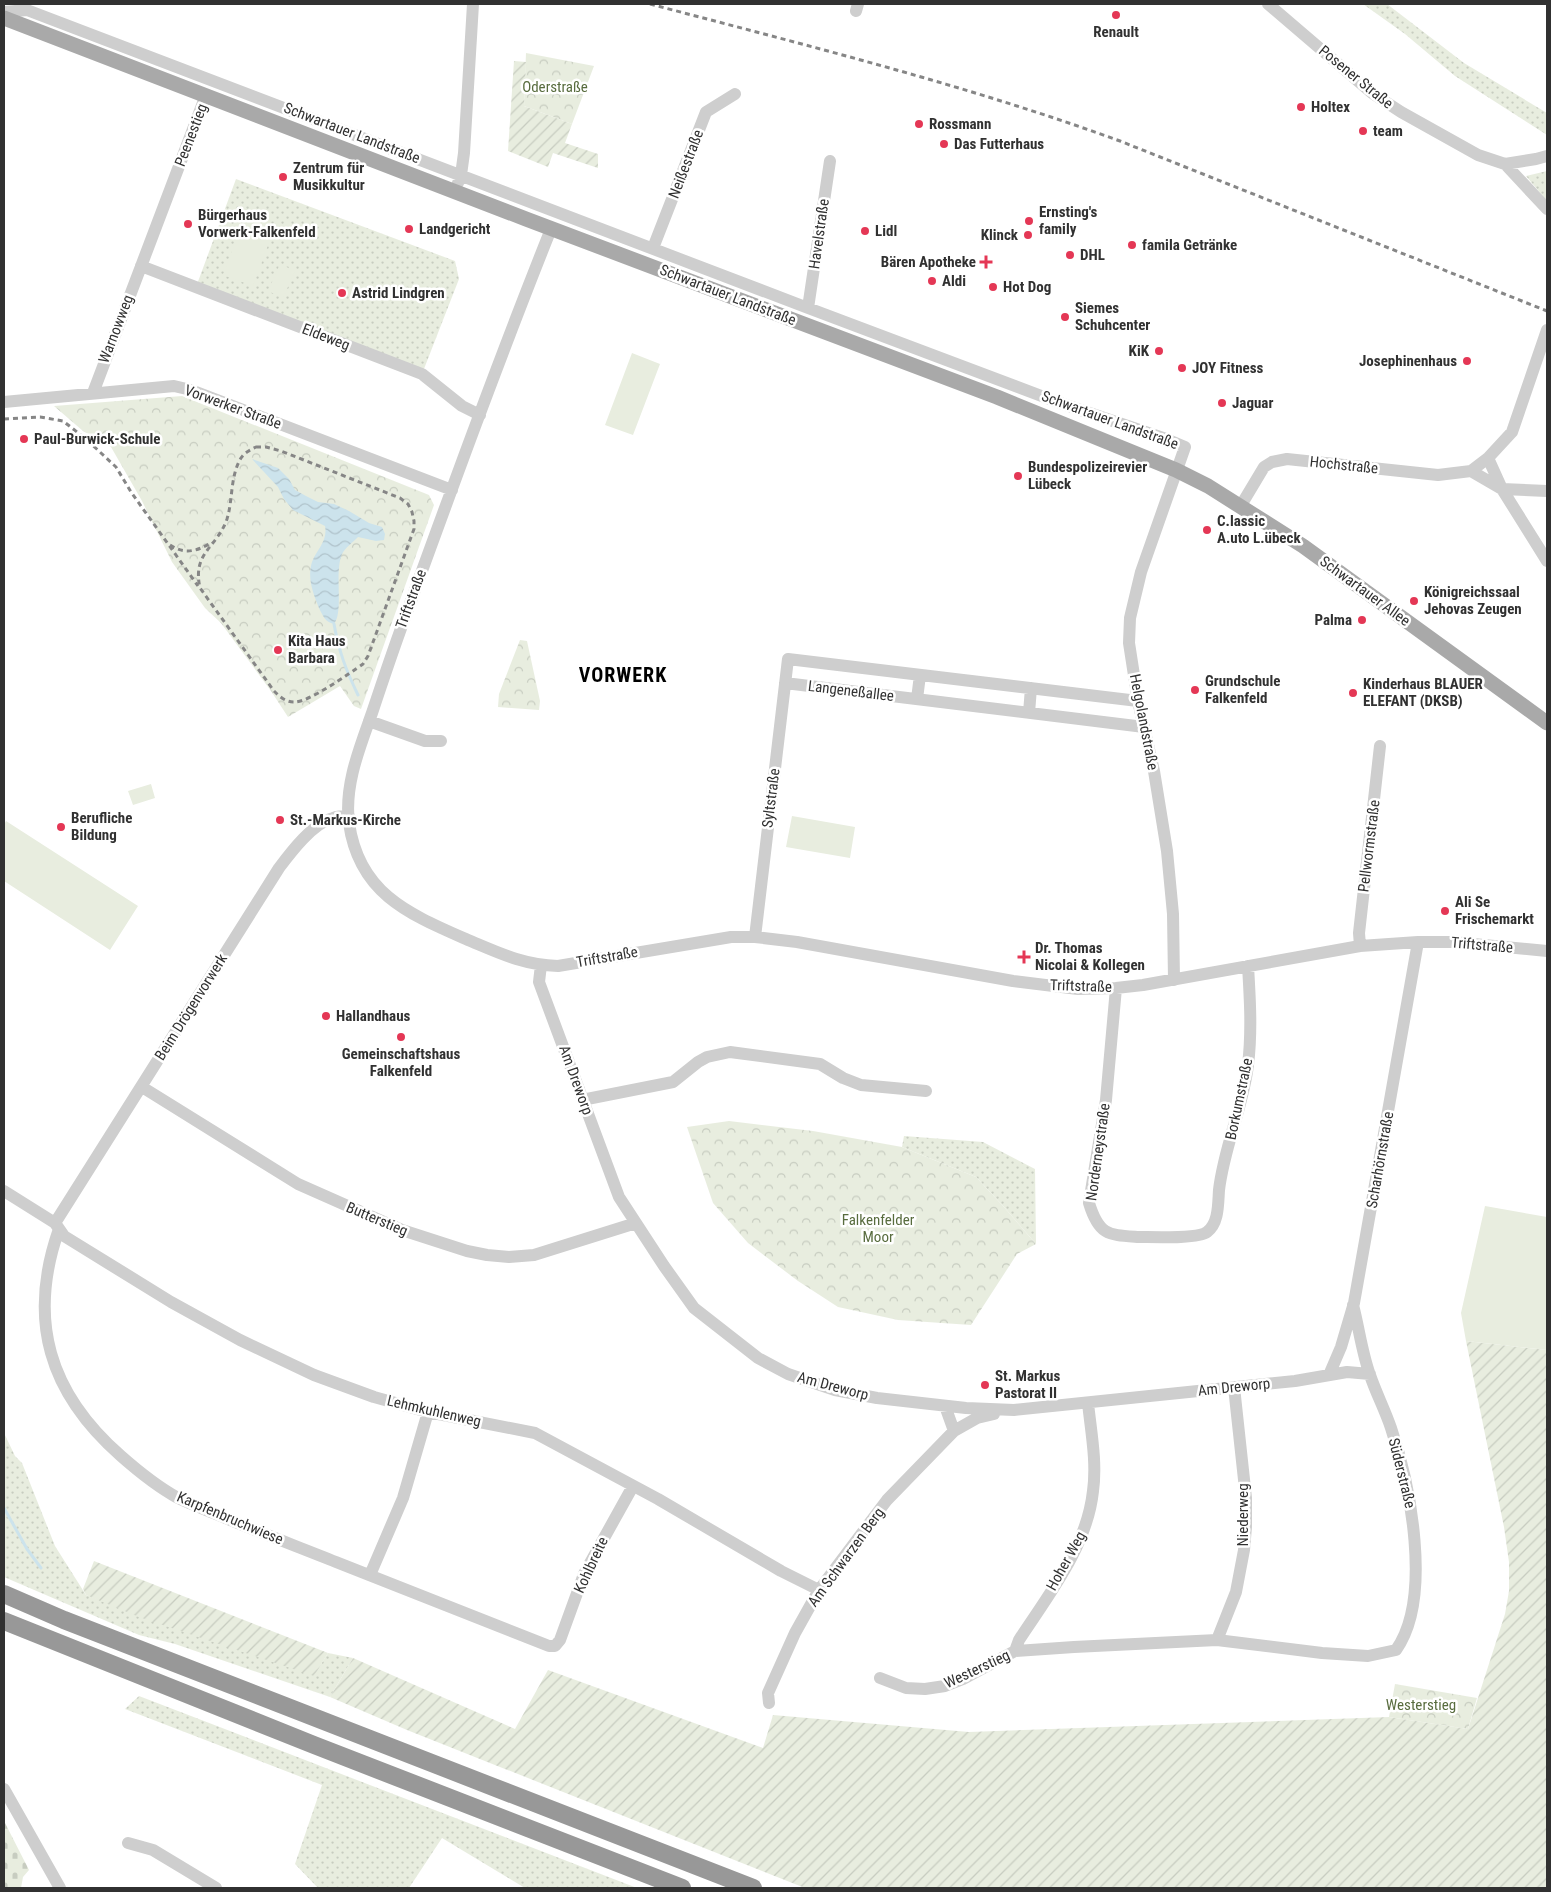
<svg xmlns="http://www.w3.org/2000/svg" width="1551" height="1892" font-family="'Roboto Condensed',sans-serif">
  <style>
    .grass { fill: url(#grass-dots) }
    .forest { fill: url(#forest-crowns) }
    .cemetery { fill: url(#cemetery-stones) }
    .garden { fill: url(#garden-furrows) }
    .pitch { fill: #e8eddf }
    .water { fill: url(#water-waves) }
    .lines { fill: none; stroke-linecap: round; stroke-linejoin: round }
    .stream { stroke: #cce3ec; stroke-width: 3 }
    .minor { stroke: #cecece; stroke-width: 12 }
    .major { stroke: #a9a9a9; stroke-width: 15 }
    .highway { stroke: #989898; stroke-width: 18 }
    .rail { stroke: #868686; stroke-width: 3; stroke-dasharray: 5 4; stroke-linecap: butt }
    .poi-dot { fill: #e43755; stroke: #fff; stroke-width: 2 }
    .labels { text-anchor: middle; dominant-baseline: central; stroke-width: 5; stroke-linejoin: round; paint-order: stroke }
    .poi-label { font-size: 15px; font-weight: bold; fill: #313131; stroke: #fff; text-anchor: start }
    .street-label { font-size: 15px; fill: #313131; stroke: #fff }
    .park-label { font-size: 15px; fill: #586c3e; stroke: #fff }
    .district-label { font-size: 20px; font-weight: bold; letter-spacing: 1px; fill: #000; stroke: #fff }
  </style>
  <defs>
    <pattern id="grass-dots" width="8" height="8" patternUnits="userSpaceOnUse" patternTransform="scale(1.25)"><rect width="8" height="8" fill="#e8eddf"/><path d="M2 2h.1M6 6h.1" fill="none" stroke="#c7ccc0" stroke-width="1.8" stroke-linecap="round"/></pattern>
    <pattern id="forest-crowns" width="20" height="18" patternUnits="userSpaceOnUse" patternTransform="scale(1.25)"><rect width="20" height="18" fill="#e8eddf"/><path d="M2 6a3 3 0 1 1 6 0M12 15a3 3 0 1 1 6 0" fill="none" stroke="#c7ccc0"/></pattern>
    <pattern id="cemetery-stones" width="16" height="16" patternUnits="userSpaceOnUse" patternTransform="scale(1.25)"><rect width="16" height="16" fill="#e8eddf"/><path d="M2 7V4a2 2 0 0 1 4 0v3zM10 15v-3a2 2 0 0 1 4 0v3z" fill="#c7ccc0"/></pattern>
    <pattern id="garden-furrows" width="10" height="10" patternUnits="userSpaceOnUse" patternTransform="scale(1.25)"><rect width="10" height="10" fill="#e8eddf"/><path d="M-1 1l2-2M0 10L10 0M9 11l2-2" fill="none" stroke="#c7ccc0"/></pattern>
    <pattern id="water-waves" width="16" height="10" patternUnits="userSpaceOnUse" patternTransform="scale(1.25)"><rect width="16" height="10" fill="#cce3ec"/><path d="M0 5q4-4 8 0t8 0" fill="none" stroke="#b0c3cb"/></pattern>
  </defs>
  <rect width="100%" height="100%" fill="#fff"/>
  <path class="grass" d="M1363,4h24l77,59 83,50v22l-92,-59 -50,-42z
    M1547,171v30l-21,-25z
    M236,179l219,82 4,18 -37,95 -226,-87z
    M904,1136l79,6 52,27 1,75 -32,-37 -28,-30 -74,-30z
    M4,1433l11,23 7,7 33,83 31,49 228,80 14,-22 25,5 -23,39 -155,-53 -36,-9 -135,-58z
    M139,1696l498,192h-112l-83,-50 -33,50h-91l-23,-24 27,-79 -197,-76z"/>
  <path class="forest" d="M526,53l68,13 -22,58 -48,-18z
    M182,396l247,99 5,10 -73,204 -7,-3 -14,-20 -52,31 -17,-26 -50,-68 -16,-15 -33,-46 -30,-61 -31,-54 -28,-16 -29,-25z
    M520,640l7,1 13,60 -1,9 -41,-3 1,-13z
    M729,1121l84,10 89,16 74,30 28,30 32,37 -19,10 -46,71 -73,-5 -60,-13 -40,-26 -50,-38 -35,-40 -26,-76z
    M1395,1684l82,14 -9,31 -79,-12z"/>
  <path class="cemetery" d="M4,1821l25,49 -6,7 -2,11h-17z"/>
  <path class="garden" d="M514,61l12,1 -2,44 48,18 -7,19 33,11v14l-45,-15 -5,14 -40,-16z
    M1466,1341l81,9v538h-742l-398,-158 -77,-33 23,-39 162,71 33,-59 215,78 10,-33 196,17 420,-15 79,12 37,-115 4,-23v-29l-5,-35z
    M94,1561l234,92 -14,23 -175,-59 -53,-22 -3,-6z"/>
  <path class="pitch" d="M245,215l30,11 -22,60 -30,-11z
    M280,264l15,7 -12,27 -15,-7z
    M632,353l28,11 -27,71 -28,-10z
    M151,784l4,14 -22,7 -5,-14z
    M792,816l63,11 -5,31 -64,-11z
    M6,821l132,85 -28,44 -106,-69v-56z
    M1485,1206l62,11v133l-81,-9 -5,-28z"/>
  <path class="water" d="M252,459l26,9 11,11 6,11 11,6 12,6 16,2 15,7 20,12 13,4 3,7 -1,6 -8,1 -18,-4c-5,5 -13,11 -16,17 -8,19 2,57 -8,70 -9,-2 -11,-8 -15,-16 -6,-15 -12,-30 -7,-46 5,-13 16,-21 13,-36l-32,-16 -9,-11 -6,-12z"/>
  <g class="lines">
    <path class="stream" d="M334,624c5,28 12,46 24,71
      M4,1508l23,41 14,19"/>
    <path class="minor" d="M1268,4l104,89 29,19 77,43 27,9 31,-5 11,-3
      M856,11l2,-7
      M4,12l23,-2 781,298 252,95 106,36 19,8 -44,125 -11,46 -1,25 9,58 16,70 13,80 6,63 1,66
      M1505,164l42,45
      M458,183l3,-8 3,-22 9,-149
      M551,229c-52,130 -100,262 -148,394 -11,30 -21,60 -31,90 -12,34 -28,72 -23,110 10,71 60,91 119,117 31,13 55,25 90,26l173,-29h24l42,5 216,39 65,8 38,-1 27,-3 217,-39 58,-4h35l94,9
      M653,248l53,-136 29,-18
      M141,266l281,108 40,32 18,9
      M808,308l22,-147
      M93,393l113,-298
      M4,402l170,-16 17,4 261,100
      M1488,458l14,31 45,72
      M1471,471l31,18 45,2
      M1240,507l24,-40 8,-5 15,-3 151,16 33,-4 17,-13 24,-26 35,-102
      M785,683l359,44
      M917,699l3,-24
      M1029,713l2,-25
      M369,721l56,20h16
      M755,937l33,-278 350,42
      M1360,946l-1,-13 21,-187
      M541,965l-2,17 80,215 45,69 30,42 64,50 30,16 47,16 42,8 89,10 48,2 281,-29 52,-9 23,2
      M1116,988l-10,112 -17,103c10,33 20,32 50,34 13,0 59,2 68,-5 12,-9 11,-28 12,-42 5,-43 24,-83 29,-125 4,-33 2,-66 0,-99
      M142,1087l156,97 104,46 65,21 20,4 22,2 25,-2 102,-32
      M582,1100l91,-18 25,-20 9,-5 23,-5 90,12 23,14 18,7 65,6
      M4,1191l51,32 9,13 107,66 69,38 74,35 60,22 54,15 107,21 123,66 123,72 38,19
      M55,1223l224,-355c12,-16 34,-45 54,-50 5,-2 11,-2 16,-2
      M59,1229c-32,91 -10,164 62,227 17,15 37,31 57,42 12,6 26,11 38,16 40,17 80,32 120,48 71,28 142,56 213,84h6l5,-6 24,-66 49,-88
      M1329,1375l12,-28 13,-44 64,-361
      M945,1406l9,25
      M370,1575l33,-77 25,-86
      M1217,1640l19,-48 8,-42 2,-23v-29l-12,-111
      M1015,1651l4,-11c30,-46 68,-93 74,-149 4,-29 -2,-59 -5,-88
      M880,1678l26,10 19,1 20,-3 18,-7 52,-28 59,-4 143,-7 105,13 46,3 28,-6c37,-52 14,-166 -5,-222 -6,-18 -15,-35 -21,-53 -8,-22 -11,-47 -17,-70
      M769,1703l-1,-10 27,-60 24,-43 68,-90 67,-69 23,-13 17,-4
      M4,1789l56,99
      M128,1843l25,7 63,38"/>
    <path class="major" d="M4,18l522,201 471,178 179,73 32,16 95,60 244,177"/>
    <path class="highway" d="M4,1594l60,26 689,268
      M4,1621l310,124 368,143"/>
    <path class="rail" d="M650,4c159,42 316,81 470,137l427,170
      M4,419l36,-2 23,4 23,18 30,28 15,25 67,94
      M256,447h10l15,4 119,47 8,6 4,8 2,9v8l-46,127 -5,8c-13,9 -55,39 -69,38 -9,0 -15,-6 -20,-11l-74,-103c-8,-36 17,-40 27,-69 6,-19 3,-43 14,-61 3,-5 9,-8 15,-11z
      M170,545c15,10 27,6 41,-2"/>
  </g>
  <g class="poi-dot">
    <circle cx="1116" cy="15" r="5"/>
    <circle cx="1301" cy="107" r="5"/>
    <circle cx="919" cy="124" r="5"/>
    <circle cx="1363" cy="131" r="5"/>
    <circle cx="944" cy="144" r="5"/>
    <circle cx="283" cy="177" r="5"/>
    <circle cx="1029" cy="221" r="5"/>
    <circle cx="188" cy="224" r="5"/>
    <circle cx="409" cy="229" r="5"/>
    <circle cx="865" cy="231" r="5"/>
    <circle cx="1028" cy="235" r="5"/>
    <circle cx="1132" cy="245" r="5"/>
    <circle cx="1070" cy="255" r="5"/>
    <path d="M983.5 254.5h5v5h5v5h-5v5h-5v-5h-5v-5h5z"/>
    <circle cx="932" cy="281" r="5"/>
    <circle cx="993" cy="287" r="5"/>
    <circle cx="342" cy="293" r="5"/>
    <circle cx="1065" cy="317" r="5"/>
    <circle cx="1159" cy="351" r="5"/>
    <circle cx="1467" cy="361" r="5"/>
    <circle cx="1182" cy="368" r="5"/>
    <circle cx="1222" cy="403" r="5"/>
    <circle cx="24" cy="439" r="5"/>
    <circle cx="1018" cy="476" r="5"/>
    <circle cx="1207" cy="530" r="5"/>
    <circle cx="1414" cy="601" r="5"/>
    <circle cx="1362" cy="620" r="5"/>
    <circle cx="278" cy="650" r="5"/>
    <circle cx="1195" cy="690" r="5"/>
    <circle cx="1353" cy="693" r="5"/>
    <circle cx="280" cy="820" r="5"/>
    <circle cx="61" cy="827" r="5"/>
    <circle cx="1445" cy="911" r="5"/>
    <path d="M1021.5 949.5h5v5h5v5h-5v5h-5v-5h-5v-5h5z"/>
    <circle cx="326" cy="1016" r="5"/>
    <circle cx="401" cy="1037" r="5"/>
    <circle cx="985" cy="1385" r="5"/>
  </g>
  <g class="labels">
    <g class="poi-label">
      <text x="1116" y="32" text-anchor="middle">Renault</text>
      <text x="1311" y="107">Holtex</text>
      <text x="929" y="124">Rossmann</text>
      <text x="1373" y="131">team</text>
      <text x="954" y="144">Das Futterhaus</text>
      <text x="293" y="168">Zentrum für<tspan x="293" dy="17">Musikkultur</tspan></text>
      <text x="1039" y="212">Ernsting's<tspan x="1039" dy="17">family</tspan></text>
      <text x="198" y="215">Bürgerhaus<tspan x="198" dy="17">Vorwerk-Falkenfeld</tspan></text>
      <text x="419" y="229">Landgericht</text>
      <text x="875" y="231">Lidl</text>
      <text x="1018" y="235" text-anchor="end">Klinck</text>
      <text x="1142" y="245">famila Getränke</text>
      <text x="1080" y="255">DHL</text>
      <text x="976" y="262" text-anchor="end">Bären Apotheke</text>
      <text x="942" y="281">Aldi</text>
      <text x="1003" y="287">Hot Dog</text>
      <text x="352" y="293">Astrid Lindgren</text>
      <text x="1075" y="308">Siemes<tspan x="1075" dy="17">Schuhcenter</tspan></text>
      <text x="1149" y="351" text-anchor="end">KiK</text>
      <text x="1457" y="361" text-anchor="end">Josephinenhaus</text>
      <text x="1192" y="368">JOY Fitness</text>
      <text x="1232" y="403">Jaguar</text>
      <text x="34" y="439">Paul-Burwick-Schule</text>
      <text x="1028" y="467">Bundespolizeirevier<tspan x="1028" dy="17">Lübeck</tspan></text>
      <text x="1217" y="521">C.lassic<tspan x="1217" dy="17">A.uto L.übeck</tspan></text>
      <text x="1424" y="592">Königreichssaal<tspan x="1424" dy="17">Jehovas Zeugen</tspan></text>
      <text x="1352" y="620" text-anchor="end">Palma</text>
      <text x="288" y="641">Kita Haus<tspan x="288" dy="17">Barbara</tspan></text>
      <text x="1205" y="681">Grundschule<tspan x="1205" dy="17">Falkenfeld</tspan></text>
      <text x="1363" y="684">Kinderhaus BLAUER<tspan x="1363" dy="17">ELEFANT (DKSB)</tspan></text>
      <text x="71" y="818">Berufliche<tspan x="71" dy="17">Bildung</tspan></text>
      <text x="290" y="820">St.-Markus-Kirche</text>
      <text x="1455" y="902">Ali Se<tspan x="1455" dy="17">Frischemarkt</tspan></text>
      <text x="1035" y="948">Dr. Thomas<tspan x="1035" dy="17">Nicolai &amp; Kollegen</tspan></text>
      <text x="336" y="1016">Hallandhaus</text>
      <text x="401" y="1054" text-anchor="middle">Gemeinschaftshaus<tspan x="401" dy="17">Falkenfeld</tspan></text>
      <text x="995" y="1376">St. Markus<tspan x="995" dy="17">Pastorat II</tspan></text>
    </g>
    <g class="street-label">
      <text transform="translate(1356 77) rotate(39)">Posener Straße</text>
      <text transform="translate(352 133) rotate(21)">Schwartauer Landstraße</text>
      <text transform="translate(191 135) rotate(-69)">Peenestieg</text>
      <text transform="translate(686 164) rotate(-69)">Neißestraße</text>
      <text transform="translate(819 234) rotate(-82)">Havelstraße</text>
      <text transform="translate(728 295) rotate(21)">Schwartauer Landstraße</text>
      <text transform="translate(116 329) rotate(-69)">Warnowweg</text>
      <text transform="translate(326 337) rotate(21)">Eldeweg</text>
      <text transform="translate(233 407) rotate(20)">Vorwerker Straße</text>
      <text transform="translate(1110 420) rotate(20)">Schwartauer Landstraße</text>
      <text transform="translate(1344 465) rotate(6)">Hochstraße</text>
      <text transform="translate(1365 591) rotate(36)">Schwartauer Allee</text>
      <text transform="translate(411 599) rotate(-70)">Triftstraße</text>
      <text transform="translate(851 691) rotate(7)">Langeneßallee</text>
      <text transform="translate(1144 722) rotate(79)">Helgolandstraße</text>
      <text transform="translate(771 798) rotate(-83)">Syltstraße</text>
      <text transform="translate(1369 846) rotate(-83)">Pellwormstraße</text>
      <text transform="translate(1482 945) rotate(5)">Triftstraße</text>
      <text transform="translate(607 957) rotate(-10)">Triftstraße</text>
      <text transform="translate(1081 986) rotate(2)">Triftstraße</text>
      <text transform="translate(191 1007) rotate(-58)">Beim Drögenvorwerk</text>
      <text transform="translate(576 1080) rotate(70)">Am Dreworp</text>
      <text transform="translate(1239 1099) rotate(-78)">Borkumstraße</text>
      <text transform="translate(1098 1152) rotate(-82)">Norderneystraße</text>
      <text transform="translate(1380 1160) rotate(-80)">Scharhörnstraße</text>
      <text transform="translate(377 1219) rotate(23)">Butterstieg</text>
      <text transform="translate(833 1386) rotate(15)">Am Dreworp</text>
      <text transform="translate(1234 1387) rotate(-6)">Am Dreworp</text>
      <text transform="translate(434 1411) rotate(13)">Lehmkuhlenweg</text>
      <text transform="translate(1402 1473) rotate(76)">Süderstraße</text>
      <text transform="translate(1243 1515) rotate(-90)">Niederweg</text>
      <text transform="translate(230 1518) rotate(23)">Karpfenbruchwiese</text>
      <text transform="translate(846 1557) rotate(-54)">Am Schwarzen Berg</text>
      <text transform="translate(1066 1561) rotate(-61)">Hoher Weg</text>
      <text transform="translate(591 1565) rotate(-65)">Kohlbreite</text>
      <text transform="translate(977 1669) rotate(-25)">Westerstieg</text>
    </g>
    <g class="park-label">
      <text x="555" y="87">Oderstraße</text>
      <text x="878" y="1220">Falkenfelder<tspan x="878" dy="17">Moor</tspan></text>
      <text x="1421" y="1705">Westerstieg</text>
    </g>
    <g class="district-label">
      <text x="623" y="675">VORWERK</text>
    </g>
  </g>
  <rect width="1551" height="1892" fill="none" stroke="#313131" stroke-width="10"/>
</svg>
